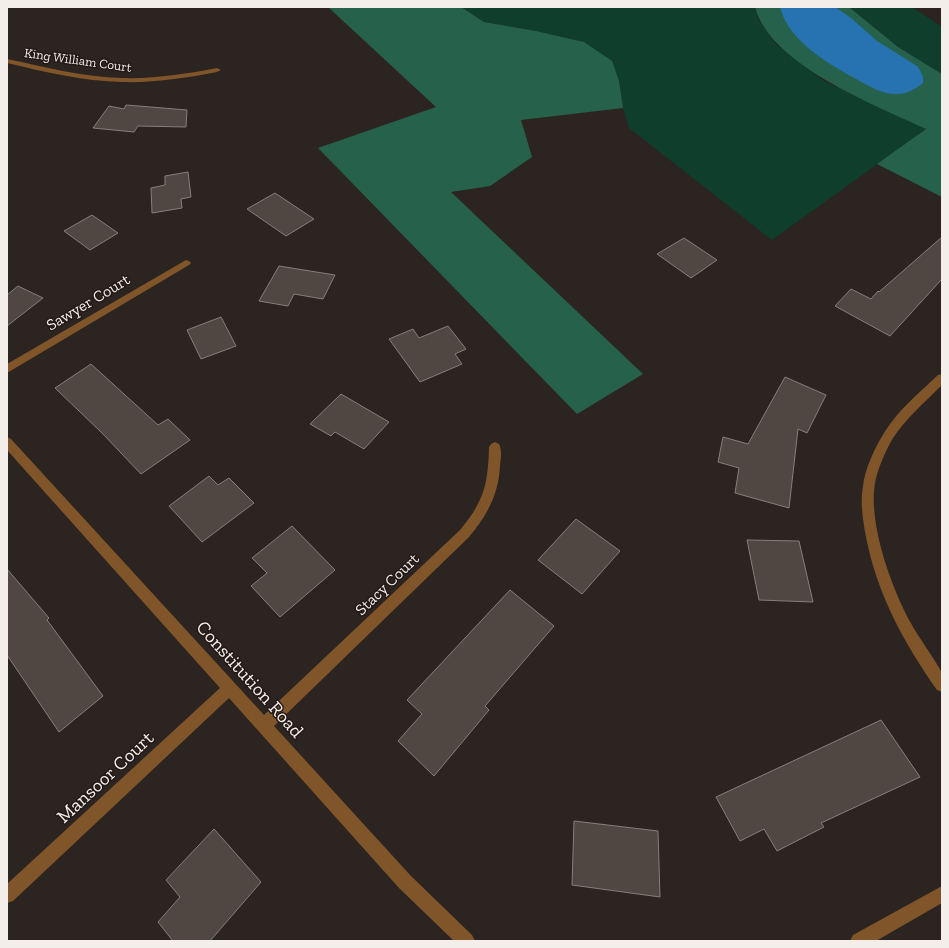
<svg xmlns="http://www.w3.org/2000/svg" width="949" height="948" font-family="'Zilla Slab',serif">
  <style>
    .green { fill: #0f3e2d }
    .forest { fill: #26624b }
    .water { fill: #2773b2 }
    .building { fill: #504742; stroke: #897e79 }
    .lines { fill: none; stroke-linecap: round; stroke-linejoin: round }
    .minor { fill: #805529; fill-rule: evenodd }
    .labels { text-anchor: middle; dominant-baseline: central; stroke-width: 3; stroke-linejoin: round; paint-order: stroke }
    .far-street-label { font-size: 13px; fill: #f4eeeb; stroke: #231a17 }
    .street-label { font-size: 16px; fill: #f4eeeb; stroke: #231a17 }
    .near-street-label { font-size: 19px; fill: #f4eeeb; stroke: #231a17 }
  </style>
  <rect width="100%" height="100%" fill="#2c2420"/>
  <path class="green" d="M461,7h294l3,12 18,25 48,37 102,48 -154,111 -143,-112 -6,-20 -39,-66 -48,-11 -52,-9z
    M849,7h63l30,20v47l-44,-27z"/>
  <path class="forest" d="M328,7h133l23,15 52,9 48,11 28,19 7,20 4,27 -102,12 11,37 -42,29 -39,6 192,182 -66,40 -259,-266 118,-41z
    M755,7h94l49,40 44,27v123l-65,-33 49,-35c-51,-24 -156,-64 -171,-122z"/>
  <path class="water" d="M780,7h55l16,11 26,23 40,25c4,5 7,11 6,17 -8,6 -16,11 -25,11 -14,1 -28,-7 -40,-14 -28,-15 -70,-39 -78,-73z"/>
  <path class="building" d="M126,105l61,5 -1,17 -48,-1 -4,6 -41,-4 16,-22 15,3z
    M188,172l3,25 -10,2 1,9 -30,5 -1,-25 14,-3v-9z
    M275,193l39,26 -28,17 -39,-27z
    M92,215l26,18 -28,17 -26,-19z
    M942,237v42l-52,57 -55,-30 16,-17 20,10 7,-8 1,1z
    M684,238l33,22 -26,18 -34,-24z
    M279,266l56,9 -12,24 -29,-5 -6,12 -29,-5z
    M18,286l25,12 -36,28v-31z
    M221,317l15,29 -35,13 -14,-29z
    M448,326l18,23 -11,5 7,10 -42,18 -31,-43 24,-10 6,9z
    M91,364l67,61 10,-6 22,21 -49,34 -39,-41 -47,-45z
    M785,377l41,18 -19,38 -9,-4 -9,79 -54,-15 4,-25 -21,-6 5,-25 25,7z
    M341,394l48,28 -25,27 -29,-17 -4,4 -21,-12z
    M209,476l9,9 11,-7 25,25 -52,39 -33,-36z
    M576,519l44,32 -38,43 -44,-34z
    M292,526l43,44 -55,47 -29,-31 16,-13 -15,-15z
    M747,540l52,1 14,61 -54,-2z
    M7,569l42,49 -2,2 56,76 -44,36 -52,-77z
    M510,590l44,36 -69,80 4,4 -55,66 -36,-35 24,-27 -15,-14z
    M881,720l39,57 -99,46 3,4 -47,24 -13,-22 -24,12 -24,-44z
    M574,821l84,10 2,66 -88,-12z
    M214,829l47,53 -51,59h-37l-15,-19 22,-25 -14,-17z"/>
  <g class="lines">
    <path class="minor" d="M7,59c38,8 76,18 115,19 32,1 64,-4 95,-10l4,2 -4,2c-31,6 -63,11 -95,10 -39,-1 -77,-10 -115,-19z
      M186,260l3,1 2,2 -2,2 -182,108v-9z
      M942,374v11c-17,17 -36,33 -49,53 -8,14 -15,30 -18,45 -7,41 17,107 37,142 5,10 29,43 30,49 1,6 0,12 0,18l-5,-2c-33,-47 -60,-96 -71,-153 -3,-16 -6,-34 -3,-51 2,-18 12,-38 21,-53 14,-23 35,-40 54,-58z
      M7,437l4,2 253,276 196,-185c24,-29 28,-45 29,-83l2,-3 4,-2 4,2c3,6 2,14 1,21 -1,29 -13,51 -32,73l-194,188 137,150 61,59 3,6h-21l-55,-53 -170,-190 -216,203 -6,2v-19l213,-196 -213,-238z
      M942,886v17l-66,38h-26l3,-6z"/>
  </g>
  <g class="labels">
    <g class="far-street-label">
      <text transform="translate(78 60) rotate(8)">King William Court</text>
    </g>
    <g class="street-label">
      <text transform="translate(88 302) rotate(-31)">Sawyer Court</text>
      <text transform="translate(387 584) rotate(-44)">Stacy Court</text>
    </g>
    <g class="near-street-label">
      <text transform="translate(250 679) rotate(48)">Constitution Road</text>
      <text transform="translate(105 777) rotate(-43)">Mansoor Court</text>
    </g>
  </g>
  <rect width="949" height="948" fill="none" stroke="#f4eeeb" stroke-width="16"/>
</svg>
